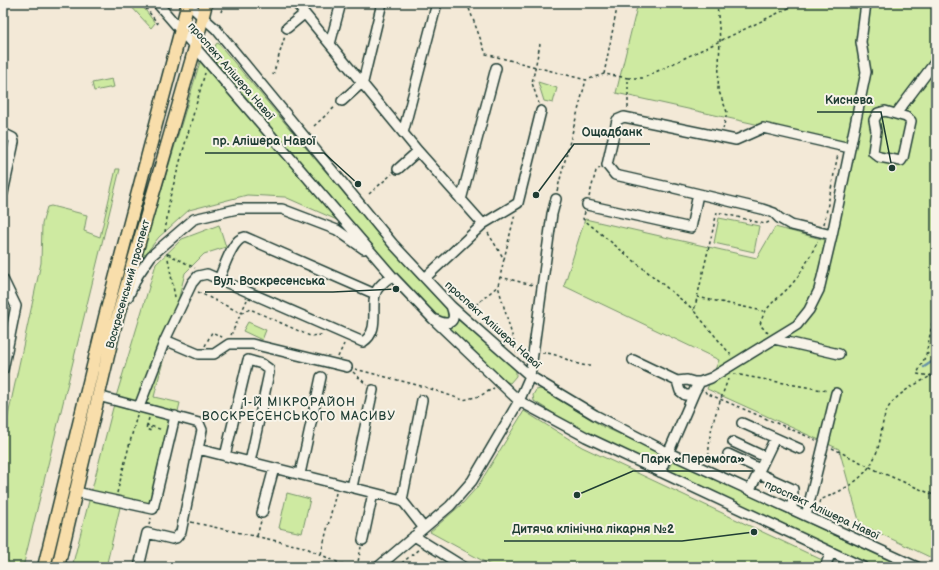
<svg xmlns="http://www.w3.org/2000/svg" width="939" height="570" font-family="'Balsamiq Sans',sans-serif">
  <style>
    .green { fill: #ceeaa1; stroke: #76946a }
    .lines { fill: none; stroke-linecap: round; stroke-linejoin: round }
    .stream { stroke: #6692a7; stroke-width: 2.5 }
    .minor-casing { stroke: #1f3d34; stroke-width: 12 }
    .major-casing { stroke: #1f3d34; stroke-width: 15 }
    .path { stroke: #1f3d34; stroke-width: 1.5; stroke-dasharray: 3 3; stroke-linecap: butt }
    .minor { stroke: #f7f3e8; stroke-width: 9 }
    .major { stroke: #f8deab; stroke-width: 12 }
    .labels { text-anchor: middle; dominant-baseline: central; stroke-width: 4; stroke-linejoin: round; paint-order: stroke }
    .street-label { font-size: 11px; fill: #1f3d34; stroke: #f7f3e8 }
    .neighbourhood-label { font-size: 12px; letter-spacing: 1px; fill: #1f3d34; stroke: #f7f3e8 }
    .leader { fill: none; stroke: #1f3d34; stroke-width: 1.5 }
    .callout-dot { fill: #1f3d34; stroke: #f7f3e8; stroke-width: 1.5 }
    .callout-label { font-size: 12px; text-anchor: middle; font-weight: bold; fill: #1f3d34; stroke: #f7f3e8; stroke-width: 4; stroke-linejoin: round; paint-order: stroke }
  </style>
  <rect width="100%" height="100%" fill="#f3e9d7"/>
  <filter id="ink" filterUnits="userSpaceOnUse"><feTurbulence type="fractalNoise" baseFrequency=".025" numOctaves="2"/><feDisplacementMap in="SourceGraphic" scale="8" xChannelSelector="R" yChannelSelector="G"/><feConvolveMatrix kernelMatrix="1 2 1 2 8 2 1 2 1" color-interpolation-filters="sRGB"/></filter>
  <g filter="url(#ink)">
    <path class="green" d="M128,3h12l15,20 -4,5z
      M638,3h298v557l-76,-36 -21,-75 -132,-60 12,-29 -155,-74 21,-67 172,39 18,-31 58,15 21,-96 -238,-53z
      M218,43l170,203 60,65 68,59v6l-6,7 -5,-2 -78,-72 -215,-251 4,-14z
      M200,62l137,158 -52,-23 -38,-2 -58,15 -30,27 -19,24z
      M112,79l2,8 -20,4 -2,-8z
      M538,82l19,6 -4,15 -9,-2z
      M116,169h4l-97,398h-20v-128l38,-176 1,-39 5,-17 4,-1 36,9 -3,16 16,6z
      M719,218l40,8 -5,26 -40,-9z
      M219,225l7,22 -22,7 -19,19 -31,124 26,6 -25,104 -33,-8 -16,68h-34l43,-167 41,-136 26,-25z
      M248,322l18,8 -4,10 -19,-9z
      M541,389l61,37 56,26 1,4 -2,7 -6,1 -76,-37 -41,-26 -1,-6 3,-5z
      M524,411l58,36 255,120h-343l-64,-35 32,-28 16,-18z
      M672,462h5l226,105h-31l-201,-95 -2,-4z
      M287,493l23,6 -8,34 -23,-5z"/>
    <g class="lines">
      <path class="stream" d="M924,367l12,-8"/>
      <defs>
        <path id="minor" d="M157,3l235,273 41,43 86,82 67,36 277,130
          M187,3l29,26 177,215 58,62 79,70 65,39 74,38 248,114
          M296,3l122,148 65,73
          M287,28l17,-14
          M330,44l11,-41
          M342,101l21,-19 19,-79
          M885,111l21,6 5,4 -8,37 -2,3 -22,-4 -6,-5 3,-21 -2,-11 4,-7z
          M896,114l40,-53
          M3,133l10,5 1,4 -11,51
          M403,133l34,-130
          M398,169l20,-18
          M668,187l-53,-12 -8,-10 10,-45 7,-3 112,23 27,-12 87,20
          M674,188l88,21 12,4 5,5 12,7 41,10
          M461,200l35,-132
          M587,205l104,23 7,-34
          M425,278l58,-54 35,-21 23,-92
          M3,279l13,27 -13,64
          M219,279c5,-11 13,-40 26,-42l130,57
          M128,297l10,-22 13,-19 43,-37 43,-10h45l55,21 27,19
          M436,320c15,7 21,1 15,-14
          M774,339l65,15
          M165,340l33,14h16l15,-10h23l95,23
          M633,360l44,21 10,-1 7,2h6l11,-4 86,-53 12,-15 10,-20 13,-55 34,-163 -5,-30 5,-39
          M677,381l3,10 5,4h7l3,-6
          M98,396l101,27 3,7 -4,19 204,51 21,27
          M139,407l26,-67 27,-57 6,-7 9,-2 156,68c17,-11 8,-32 12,-47 1,-7 11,-15 17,-19
          M742,423l58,26
          M733,442l32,15
          M728,454l32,15
          M225,456l23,-96 14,4 7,5v4l-19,89
          M660,472l35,-81 5,-9 4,-1
          M758,473l35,16 -1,21
          M300,474l21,-97
          M352,487l21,-97
          M750,490l25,-52
          M76,492l77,17 22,-93
          M402,500l20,-100
          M262,513l12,-45
          M806,516l30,-123
          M414,536l50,31
          M363,540l10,-47
          M139,567l8,-34 25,6 4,-1 5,-6 17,-83
          M378,567l72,-61 22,-25 47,-80 11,-25 22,-162 4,-15
          M825,567l6,-15"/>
        <path id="major" d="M44,567l61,-250 83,-314
          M58,567l57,-241 80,-278 11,-45"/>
      </defs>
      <use href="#minor" class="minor-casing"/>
      <use href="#major" class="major-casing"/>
      <path class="path" d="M142,3l16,21
        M467,3l19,51 100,26 18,-6 24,4v32
        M717,3l3,37 -2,49 9,23 -4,17
        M221,12l3,-9
        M604,74l14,-71
        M273,75l12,-39
        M628,78h15l156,-75
        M539,104l-7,-21 8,-39
        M314,126l22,-20
        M557,191l29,-111
        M369,194l23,-20
        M589,197l7,-26 4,-3
        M585,212l-2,7 111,91
        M824,224l14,-70
        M165,232l5,-35 35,-124
        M488,233l16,26 11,-45
        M167,253l8,44
        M168,254l27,14
        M504,259l-6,27 19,67
        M500,277l33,8
        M198,292l43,21 9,-4 60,27 13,-1
        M697,297l66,14
        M471,309l27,-23
        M768,333l-8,-8c5,-21 18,-25 32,-41 11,-13 18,-28 26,-43
        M231,335l16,-35
        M205,346l7,-14 12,6
        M542,353c17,-1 31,13 48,13
        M731,355l-37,-44 23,-99 48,12 6,-3
        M926,355l10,-7
        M338,357l6,-13
        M355,369l70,18 38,13 17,-4 14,-8
        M353,372l14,13
        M734,374l94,17
        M932,376l-15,-2 9,-19 10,-51
        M705,391l1,2 110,47
        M149,418l-2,7 16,5
        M147,425l-1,4 5,2v-4
        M832,448l46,23 58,25
        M709,462c-2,-32 9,-54 19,-83
        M117,493l20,-78
        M819,503l1,-3c31,-13 53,-25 60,-60 2,-12 3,-25 10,-35 11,-15 31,-23 46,-32
        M191,522l113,25 44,20
        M149,525l2,-7
        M257,536l4,-15
        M321,554l15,-61
        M174,566l1,1
        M357,567l4,-20
        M397,567l22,-18"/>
      <use href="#minor" class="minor"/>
      <use href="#major" class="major"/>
    </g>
  </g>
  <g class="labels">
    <g class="street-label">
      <text transform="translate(231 71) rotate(49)">проспект Алішера Навої</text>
      <text transform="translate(128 284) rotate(-74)">Воскресенський проспект</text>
      <text transform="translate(493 325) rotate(42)">проспект Алішера Навої</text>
      <text transform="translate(822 510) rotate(25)">проспект Алішера Навої</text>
    </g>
    <g class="neighbourhood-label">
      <text x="299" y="402">1-Й МІКРОРАЙОН<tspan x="299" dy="14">ВОСКРЕСЕНСЬКОГО МАСИВУ</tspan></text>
    </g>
  </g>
  <path class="leader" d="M892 168L881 112H817M536 195L574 144H650M358 184L324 153H205M396 289L333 292H205M577 495L633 471H753M754 532L682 541H504"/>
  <g class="callout-dot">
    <circle cx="892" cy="168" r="4"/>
    <circle cx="536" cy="195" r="4"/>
    <circle cx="358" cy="184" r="4"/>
    <circle cx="396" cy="289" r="4"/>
    <circle cx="577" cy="495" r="4"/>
    <circle cx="754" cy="532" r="4"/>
  </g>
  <g class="callout-label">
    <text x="849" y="104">Киснева</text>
    <text x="612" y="136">Ощадбанк</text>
    <text x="264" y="145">пр. Алішера Навої</text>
    <text x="269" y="285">Вул. Воскресенська</text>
    <text x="693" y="463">Парк «Перемога»</text>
    <text x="593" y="533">Дитяча клінічна лікарня №2</text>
  </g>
  <rect width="939" height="570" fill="none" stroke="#f7f3e8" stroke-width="16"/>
  <rect x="8" y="8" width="923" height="554" fill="none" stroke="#1f3d34" stroke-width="1.5" filter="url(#ink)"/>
</svg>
